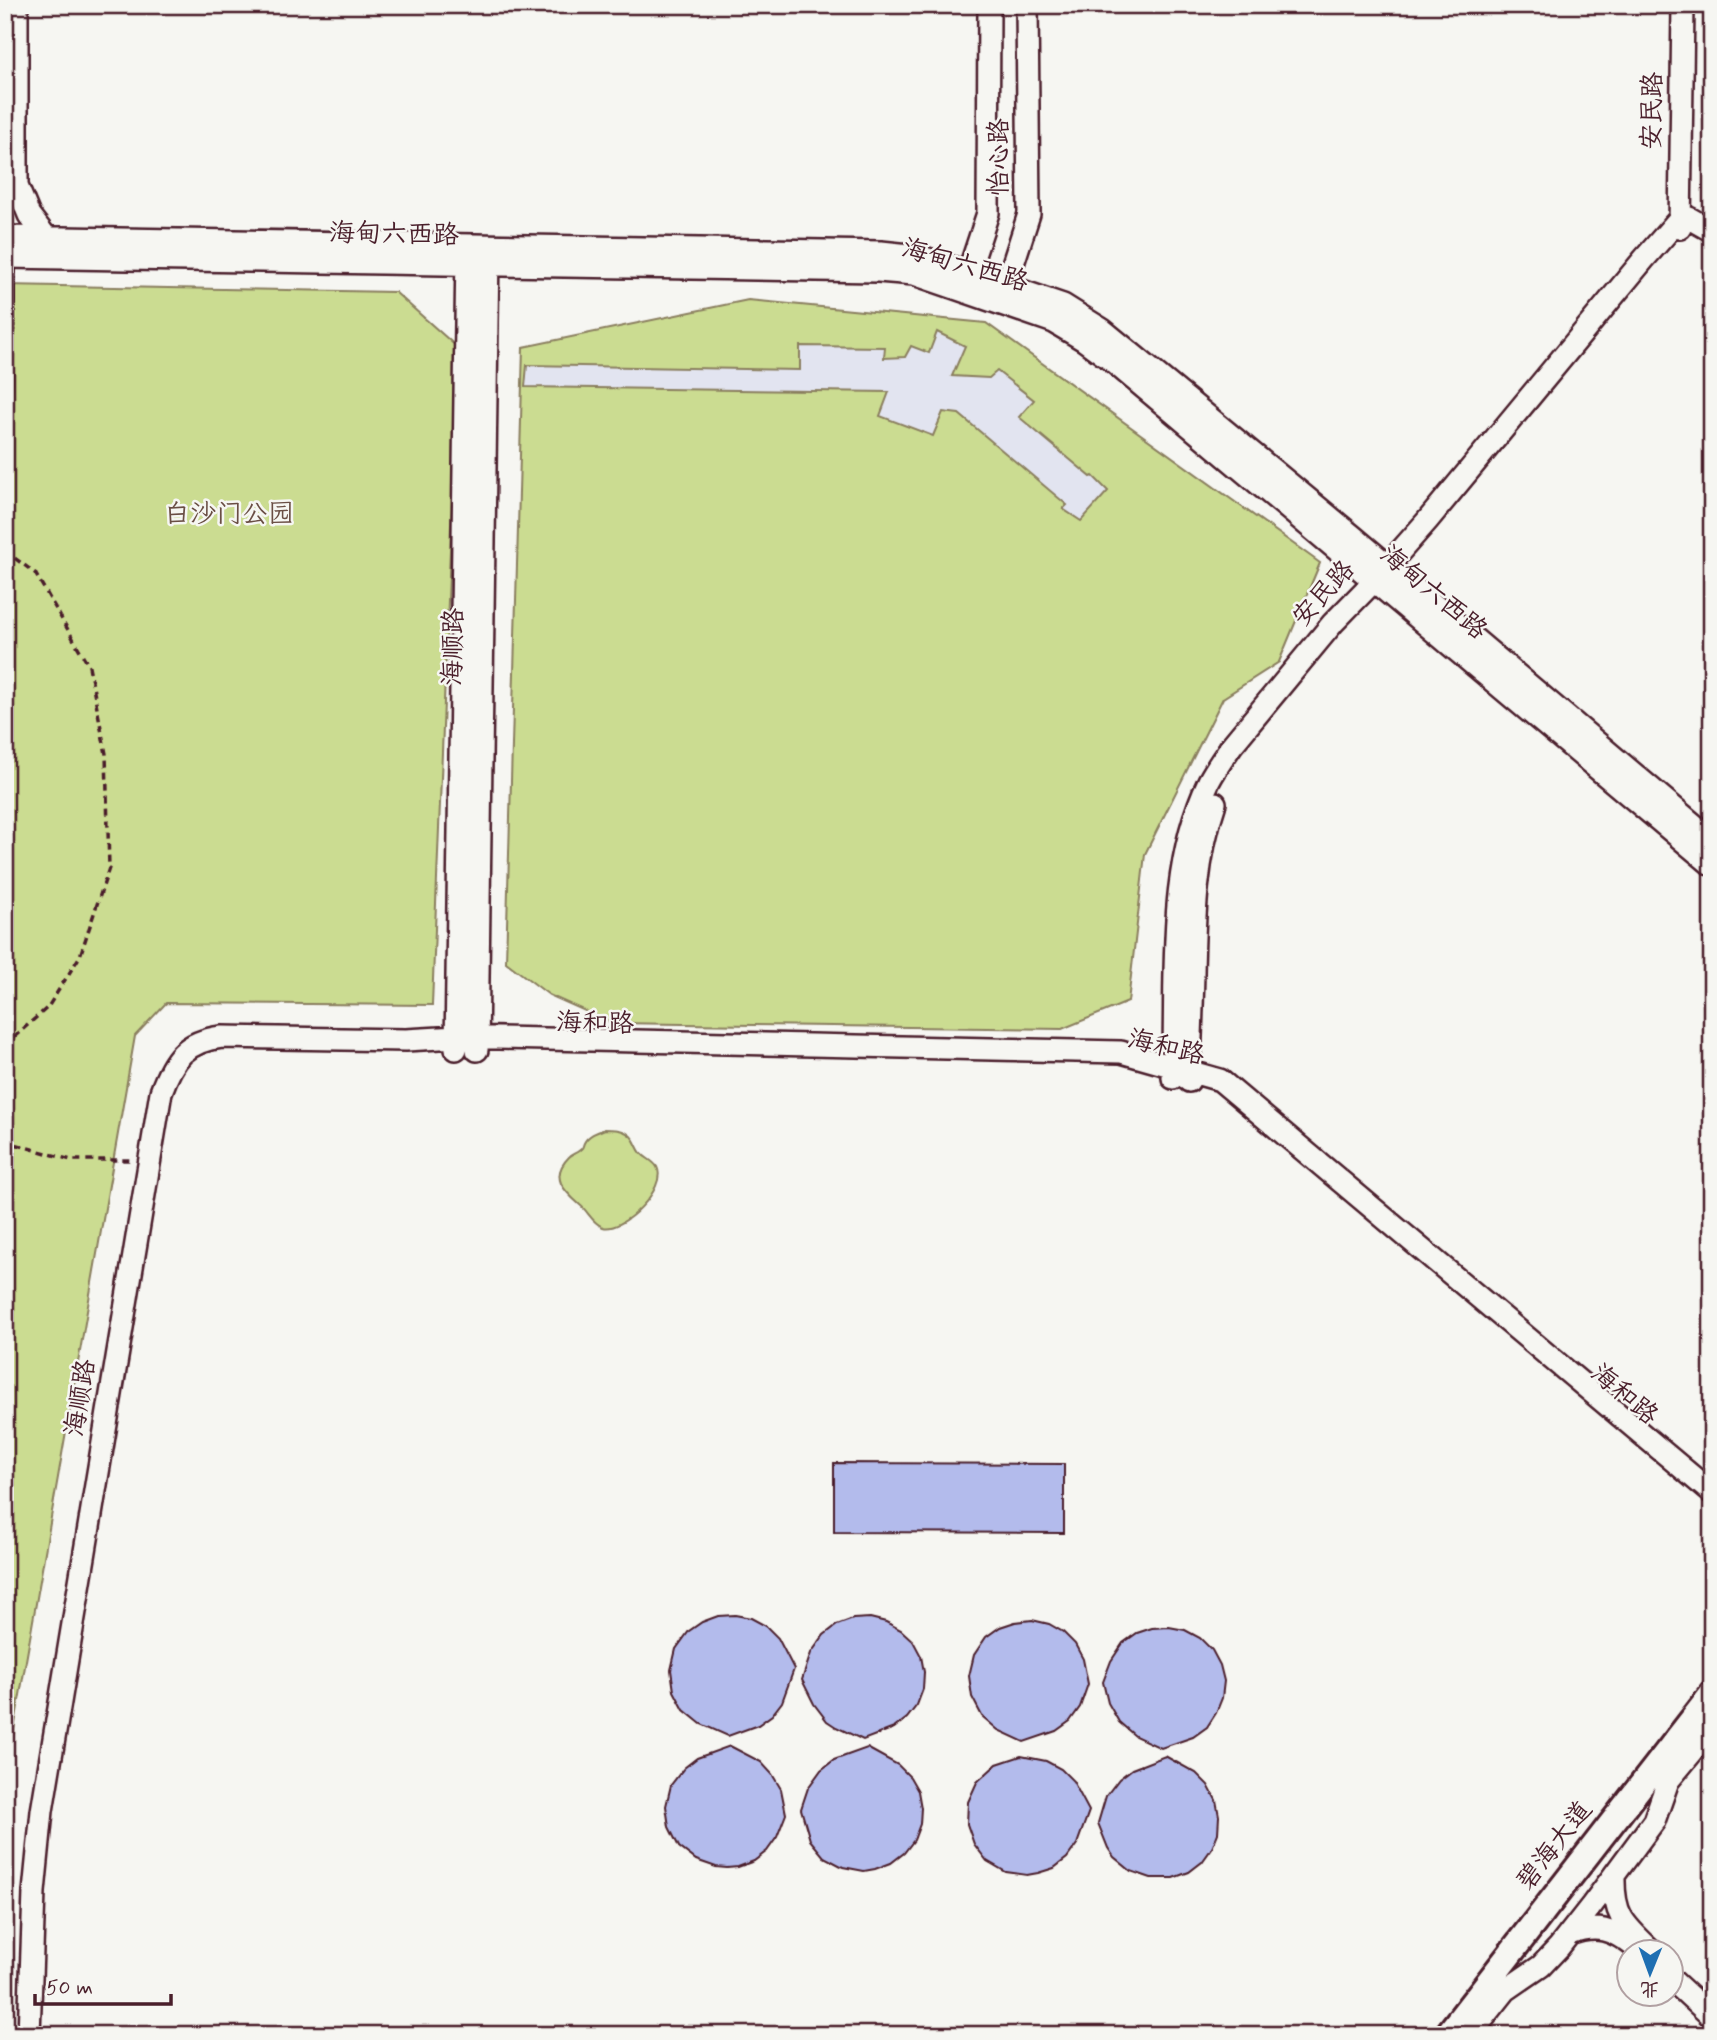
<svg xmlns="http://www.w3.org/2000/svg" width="1717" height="2040" font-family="Mynerve,'LXGW WenKai TC',sans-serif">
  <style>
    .built { fill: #e2e4f0 }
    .green { fill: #cbdc91; stroke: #8a7e5e; stroke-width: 2; fill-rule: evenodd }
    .building { fill: #b3bbec; stroke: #4a1f2b; stroke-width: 2 }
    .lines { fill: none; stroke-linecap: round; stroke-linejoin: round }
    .lane-casing { stroke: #4a1f2b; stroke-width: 13 }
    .secondary-casing { stroke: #4a1f2b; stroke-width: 26 }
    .primary-casing { stroke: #4a1f2b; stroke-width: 30 }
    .path { stroke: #4a1f2b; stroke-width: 3.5; stroke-dasharray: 7 5; stroke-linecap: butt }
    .lane { stroke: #f6f6f2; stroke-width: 8 }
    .secondary { stroke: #f6f6f2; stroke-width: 21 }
    .primary { stroke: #f6f6f2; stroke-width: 24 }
    .labels { text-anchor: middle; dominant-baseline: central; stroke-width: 5; stroke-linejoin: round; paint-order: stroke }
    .street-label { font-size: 26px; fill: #4a1f2b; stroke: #f6f6f2 }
    .park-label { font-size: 26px; fill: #6a4e44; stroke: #f6f6f2 }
  </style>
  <rect width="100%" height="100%" fill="#f6f6f2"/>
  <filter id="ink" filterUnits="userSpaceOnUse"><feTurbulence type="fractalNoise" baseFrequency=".0143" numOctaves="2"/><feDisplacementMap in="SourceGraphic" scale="14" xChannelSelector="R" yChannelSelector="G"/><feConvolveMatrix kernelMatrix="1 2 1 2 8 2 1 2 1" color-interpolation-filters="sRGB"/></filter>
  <g filter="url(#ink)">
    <path class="built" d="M937,332l29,14 -13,30 36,2 7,-8 38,31 -15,17 72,59 1,-1 16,15 -28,31 -17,-13 4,-4 -133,-69 -54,-21 9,-22 -364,-6 2,-22 273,5v-24h111z"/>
    <path class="green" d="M5,285l390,7 63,56 -26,657 -266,-2 -31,33 -130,745z
      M748,300l238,23 334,240 -41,99 -56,36 -78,156 -17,148 -66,27 -450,-6 -63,-28 -43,-33 17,-615zM937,332l28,14 -13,30 37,2 8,-7 37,29 -15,17 72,60 2,-1 15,15 -27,30 -18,-12 4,-4 -108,-91 -16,-2 -10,24 -53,-20 9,-24 -364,-5 2,-22 273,5v-24l85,1 -1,11 21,-1 6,-11 18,7z
      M605,1129c14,0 25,1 31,15 2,4 2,5 5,9 5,6 12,7 16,14 11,21 -35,66 -54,60 -11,-4 -15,-16 -23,-22 -16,-14 -31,-28 -11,-48 3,-3 10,-5 13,-9 1,-1 1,-3 2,-5 4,-8 13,-11 21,-14z"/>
    <path class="building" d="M834,1463l230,1v69l-230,-1z
      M735,1615l16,3 15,8 12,12 16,31 -12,33 -10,13 -14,10 -30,11 -27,-12 -17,-14 -10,-19 -3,-21 5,-21 13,-18 13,-9 16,-6z
      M870,1618l16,4 15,8 12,11 8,15 3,16 -1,17 -6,16 -10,13 -13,10 -31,12 -27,-13 -9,-6 -13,-17 -12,-24 9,-27 13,-18 13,-10 16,-6z
      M1032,1620l17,4 14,8 12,12 8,15 5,25 -8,23 -10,14 -14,10 -32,11 -26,-12 -16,-14 -10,-19 -3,-21 5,-21 12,-18 14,-10 15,-5z
      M1169,1627l16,3 15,8 12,12 8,15 4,16 -2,17 -6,15 -9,14 -14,10 -32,11 -26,-12 -16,-14 -11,-19 -5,-21 8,-21 12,-18 14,-10 15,-5z
      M730,1746l31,16 11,12 9,15 5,25 -9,23 -10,14 -13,10 -16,6 -11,1 -11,-1 -20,-7 -17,-13 -10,-20 -3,-21 5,-21 13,-17 13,-10z
      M867,1748l31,17 12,12 8,14 3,17 -1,16 -6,16 -10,13 -13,10 -16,6 -11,2 -21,-4 -19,-10 -14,-17 -9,-31 7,-21 13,-18 13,-10z
      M1021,1756l25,5 15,8 12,12 16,30 -12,33 -10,14 -13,10 -16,5 -11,2 -21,-3 -19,-11 -13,-17 -7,-20 1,-22 9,-20 20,-18z
      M1165,1756l31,17 12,12 8,15 3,16 -1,17 -6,15 -10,14 -13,10 -16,6h-22l-20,-7 -17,-14 -6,-9 -10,-25 8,-27 13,-17 13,-10z"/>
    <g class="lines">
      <defs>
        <path id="lane" d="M5,436l6,-179"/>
        <path id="secondary" d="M17,5v181l12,29 17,22
          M1680,228l3,-223
          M5,237l876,15 38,4 144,49 40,25 251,207 358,303
          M5,257l873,14 36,3 140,48 30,18 27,20 601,505
          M964,286l24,-73 1,-208
          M1002,298l27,-84 -2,-209
          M456,1049l11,-799
          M477,1050l11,-800
          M1173,1078c5,-98 -8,-206 36,-297 7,-13 15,-24 23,-36l101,-122 41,-42 53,-60 217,-262 36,-41h9l23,13
          M1189,1081c2,-35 3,-71 4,-107 1,-58 3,-116 22,-171
          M1614,1876c-1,41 11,49 39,76
          M1569,1934c28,-10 43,-5 66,13
          M1672,1980l40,37
          M29,2035l5,-143 8,-81 119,-719c12,-33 24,-51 61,-55l184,3 51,-3 664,15 99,28 492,413
          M1467,2035l12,-11 27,-34 35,-24 18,-19 33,-42 62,-84 14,-40 25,-30 19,-33"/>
        <path id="primary" d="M1447,2035l265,-341"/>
      </defs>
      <use href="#lane" class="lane-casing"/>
      <use href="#secondary" class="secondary-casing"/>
      <use href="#primary" class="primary-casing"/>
      <path class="path" d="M5,551l30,22 54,93 17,88 3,114 -29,88 -32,51 -43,38
        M5,1145l6,-2 60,17h59"/>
      <use href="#lane" class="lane"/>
      <use href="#secondary" class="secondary"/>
      <use href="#primary" class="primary"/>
    </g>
  </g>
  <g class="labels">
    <g class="street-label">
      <text transform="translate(1653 111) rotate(-89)">安民路</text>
      <text transform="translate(1000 157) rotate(-90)">怡心路</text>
      <text transform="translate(394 235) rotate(1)">海甸六西路</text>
      <text transform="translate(965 266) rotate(16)">海甸六西路</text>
      <text transform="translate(1433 593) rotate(40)">海甸六西路</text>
      <text transform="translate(1324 594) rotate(-48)">安民路</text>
      <text transform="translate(454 647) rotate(-89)">海顺路</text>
      <text transform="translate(595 1024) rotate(1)">海和路</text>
      <text transform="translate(1166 1048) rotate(13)">海和路</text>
      <text transform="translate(1624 1395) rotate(40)">海和路</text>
      <text transform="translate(81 1398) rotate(-81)">海顺路</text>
      <text transform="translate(1555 1846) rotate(-52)">碧海大道</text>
    </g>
    <g class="park-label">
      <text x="229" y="515">白沙门公园</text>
    </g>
  </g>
  <rect width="1717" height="2040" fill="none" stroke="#f6f6f2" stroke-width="28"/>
  <rect x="14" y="14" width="1689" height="2012" fill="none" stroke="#4a1f2b" stroke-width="2.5" filter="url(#ink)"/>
  <g transform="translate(1650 1973) rotate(181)"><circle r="33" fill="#f6f6f2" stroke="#b1a0a2" stroke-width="2"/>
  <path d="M0-5L12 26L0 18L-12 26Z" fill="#1f6fb2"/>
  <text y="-10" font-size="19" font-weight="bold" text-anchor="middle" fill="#4a1f2b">北</text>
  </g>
  <path d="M35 1994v10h136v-10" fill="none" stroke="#4a1f2b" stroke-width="3.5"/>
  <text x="46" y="1994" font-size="21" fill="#4a1f2b" stroke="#f6f6f2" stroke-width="5" paint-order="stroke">50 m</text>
</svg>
